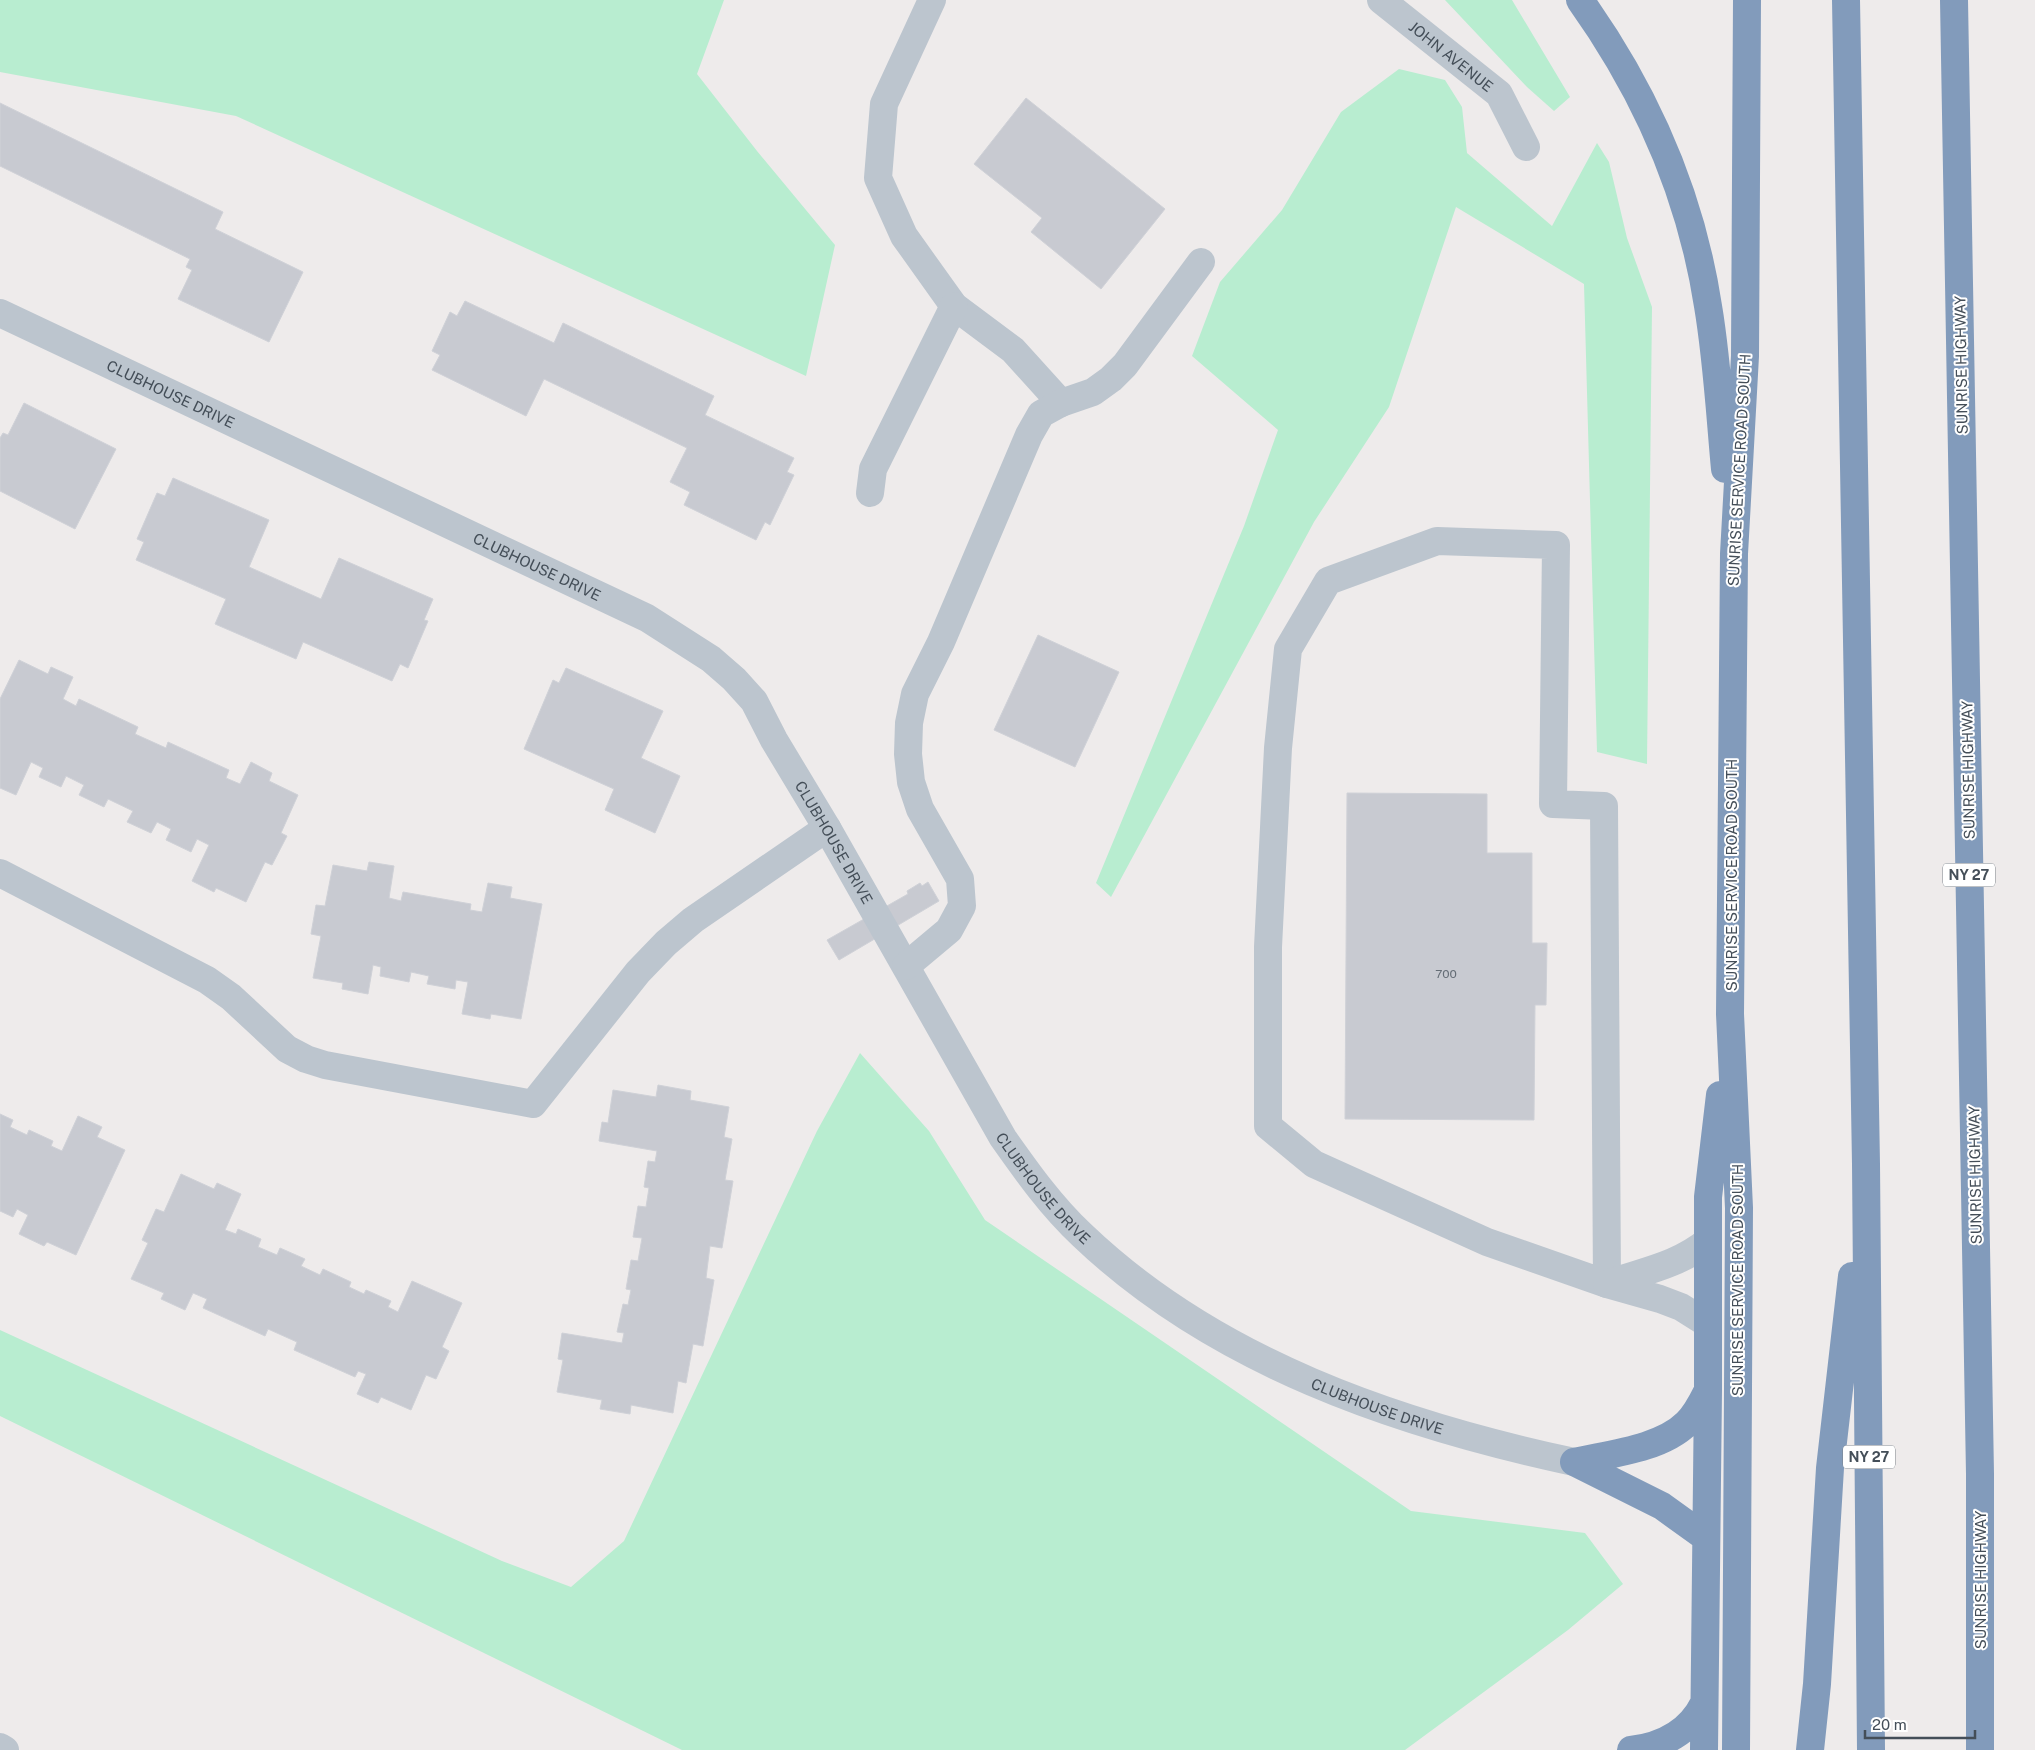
<svg xmlns="http://www.w3.org/2000/svg" width="2035" height="1750" font-family="'Public Sans',sans-serif">
  <style>
    .green { fill: #b8edd0 }
    .building { fill: #c8cad1; stroke: #cfd1d7 }
    .lines { fill: none; stroke-linecap: round; stroke-linejoin: round }
    .minor { stroke: #bcc5ce; stroke-width: 28 }
    .highway { stroke: #829bbb; stroke-width: 28 }
    .labels { text-anchor: middle; dominant-baseline: central; stroke-width: 4; stroke-linejoin: round; paint-order: stroke }
    .number-label { font-size: 12px; fill: #656d76 }
    .shield { fill: #fff; stroke: #7c838a; stroke-width: 1 }
    .shield-label { font-size: 14px; font-weight: bold; fill: #444e58 }
    .street-label { font-size: 15px; fill: #444e58; stroke: #fff }
  </style>
  <rect width="100%" height="100%" fill="#eeebeb"/>
  <path class="green" d="M0,0h724l-27,74 60,77 78,94 -29,131 -570,-260 -236,-44z
    M1445,0h67l58,97 -16,14 -27,-24z
    M1399,69l46,11 17,27 5,46 85,73 45,-83 12,19 18,76 25,69 -5,457 -50,-12 -13,-468 -128,-77 -67,200 -75,115 -203,375 -15,-14 148,-357 34,-96 -86,-74 28,-74 62,-72 59,-98z
    M860,1053l69,78 56,89 426,291 174,22 38,51 -55,46 -163,120h-723l-682,-334v-86l502,231 69,26 53,-46 193,-410z"/>
  <path class="building" d="M1026,98l139,111 -64,80 -70,-57 11,-14 -68,-54z
    M0,103l223,109 -8,17 88,43 -34,70 -91,-43 14,-29 -6,-3 4,-8 -190,-93z
    M465,301l89,42 9,-20 151,73 -9,19 89,43 -7,14 7,3 -24,50 -5,-3 -9,18 -72,-35 6,-13 -20,-10 17,-34 -143,-69 -18,37 -94,-46 8,-15 -8,-4 18,-39 7,4z
    M24,403l92,46 -41,80 -75,-38v-53l3,-5 5,2z
    M173,478l96,42 -20,47 72,32 18,-41 94,41 -9,21 4,1 -20,47 -8,-4 -8,17 -89,-39 -7,17 -81,-35 11,-25 -90,-39 8,-18 -7,-3 20,-46 8,3z
    M1038,635l81,37 -44,95 -81,-37z
    M19,660l29,14 3,-7 22,10 -10,22 13,7 3,-7 59,28 -3,7 31,14 2,-6 61,28 -3,8 14,6 11,-22 21,11 -3,8 29,14 -17,38 6,3 -15,29 -7,-3 -19,40 -30,-14 -2,4 -22,-11 17,-36 -12,-6 -6,13 -25,-12 5,-11 -14,-7 -6,11 -24,-11 6,-11 -25,-12 -4,8 -25,-12 5,-10 -18,-9 -5,11 -22,-10 4,-9 -12,-6 -15,33 -16,-7v-89z
    M566,668l97,43 -22,47 39,18 -25,57 -50,-23 9,-21 -90,-40 29,-69 6,3z
    M1347,793l140,1v59h45v90h15l-1,62h-11l-1,115 -189,-1z
    M369,862l25,4 -5,32 12,3 2,-9 68,12 -1,6 12,2 6,-29 24,4 -2,11 32,6 -21,115 -30,-5 -1,5 -28,-5 6,-32 -12,-2 -1,9 -28,-5 2,-8 -18,-4 -2,10 -29,-6 1,-9 -8,-2 -5,29 -26,-5 1,-6 -30,-5 8,-42 -10,-2 5,-29 9,1 8,-41 34,6z
    M928,882l11,19 -100,59 -12,-20 81,-46 -1,-3 13,-8 2,3z
    M658,1085l33,6 -1,9 39,7 -5,30 8,2 -7,41 8,1 -11,67 -12,-2 -4,32 8,2 -11,66 -10,-2 -7,39 -8,-2 -5,32 -42,-8 -1,9 -30,-5 2,-9 -45,-8 6,-32 -5,-1 4,-26 60,10 2,-10 -7,-1 6,-28 5,1 3,-15 -5,-1 5,-29 7,1 4,-23 -9,-1 5,-31 8,1 3,-19 -5,-1 4,-26 7,1 2,-11 -58,-10 3,-19 6,1 5,-33 43,7z
    M0,1114l13,6 -3,7 17,8 2,-5 24,11 -2,5 11,5 16,-35 24,11 -5,10 28,13 -49,105 -29,-13 -3,4 -25,-12 9,-19 -11,-6 -4,8 -13,-6z
    M181,1174l33,15 3,-6 24,11 -16,36 11,4 2,-5 23,10 -3,8 19,8 3,-7 25,11 -4,7 19,9 3,-6 28,13 -2,5 15,7 2,-4 25,11 -3,6 10,5 14,-31 50,22 -20,44 7,4 -13,28 -10,-4 -15,35 -30,-13 -3,6 -21,-9 9,-20 -8,-3 -3,6 -61,-27 3,-8 -29,-13 -3,7 -62,-28 4,-9 -14,-6 -8,17 -24,-11 3,-6 -33,-14 17,-36 -6,-3 14,-31 8,3z"/>
  <g class="lines">
    <g class="minor">
      <path d="M932,0l-48,104 -6,74 26,58 50,70 59,44 48,53"/>
      <path id="s1" d="M1381,0l118,94 27,53"/>
      <path id="s2" d="M0,313l647,305 64,41 23,20 20,22 20,39 53,88 176,310c24,34 48,68 79,97 133,127 315,189 492,227"/>
      <path d="M870,493l3,-24 81,-163"/>
      <path d="M1437,541l119,4 -3,259 51,2 3,478 -120,-42 -173,-78 -46,-38v-179l10,-199 10,-99 40,-68z"/>
      <path d="M0,873l207,107 24,17 56,52 19,10 19,6 208,39 105,-132 28,-29 27,-23 134,-92"/>
      <path d="M906,966l43,-36 13,-24 -2,-27 -40,-70 -9,-27 -3,-28 1,-31 6,-29 26,-52 88,-207 12,-21 20,-11 32,-11 18,-13 14,-14 76,-103"/>
      <path d="M1708,1324l-27,-17 -21,-8 -53,-15c37,-13 70,-18 101,-43"/>
      <path d="M0,1747l5,3"/>
    </g>
    <path class="highway" d="M1580,0c65,91 111,195 128,306 9,53 12,109 17,163
      M1846,0l20,1164 5,586
      M1954,0l26,1474v276
      M1574,1462c35,-8 87,-13 113,-39 10,-10 15,-21 21,-33
      M1574,1462l88,44 43,31
      M1631,1750c31,-4 59,-18 73,-47
      M1704,1750l4,-360v-193l12,-102
      M1736,1750l3,-542 -9,-194 4,-460 11,-198 2,-356
      M1810,1750l7,-66 13,-216 22,-192"/>
  </g>
  <g class="labels">
    <g class="number-label">
      <text x="1446" y="974">700</text>
    </g>
    <g class="shield">
      <rect x="1943" y="863.5" width="52" height="23" rx="4"/>
      <rect x="1843" y="1445.5" width="52" height="23" rx="4"/>
    </g>
    <g class="shield-label">
      <text x="1969" y="875">NY 27</text>
      <text x="1869" y="1457">NY 27</text>
    </g>
    <g class="street-label">
      <text stroke="none"><textPath href="#s1" startOffset="90">JOHN AVENUE</textPath></text>
      <text transform="translate(1961 365) rotate(-91)">SUNRISE HIGHWAY</text>
      <text stroke="none"><textPath href="#s2" startOffset="189">CLUBHOUSE DRIVE</textPath></text>
      <text transform="translate(1739 470) rotate(-87)">SUNRISE SERVICE ROAD SOUTH</text>
      <text stroke="none"><textPath href="#s2" startOffset="594">CLUBHOUSE DRIVE</textPath></text>
      <text transform="translate(1968 770) rotate(-91)">SUNRISE HIGHWAY</text>
      <text stroke="none"><textPath href="#s2" startOffset="1014">CLUBHOUSE DRIVE</textPath></text>
      <text transform="translate(1731 875) rotate(-90)">SUNRISE SERVICE ROAD SOUTH</text>
      <text transform="translate(1975 1175) rotate(-91)">SUNRISE HIGHWAY</text>
      <text stroke="none"><textPath href="#s2" startOffset="1419">CLUBHOUSE DRIVE</textPath></text>
      <text transform="translate(1737 1280) rotate(-90)">SUNRISE SERVICE ROAD SOUTH</text>
      <text stroke="none"><textPath href="#s2" startOffset="1824">CLUBHOUSE DRIVE</textPath></text>
      <text transform="translate(1980 1580) rotate(-90)">SUNRISE HIGHWAY</text>
    </g>
  </g>
  <path d="M1865 1730v8h110v-8" fill="none" stroke="#444e58" stroke-width="2.5"/>
  <text x="1872" y="1730" font-size="15" fill="#444e58" stroke="#ffffff" stroke-width="4" paint-order="stroke">20 m</text>
</svg>
